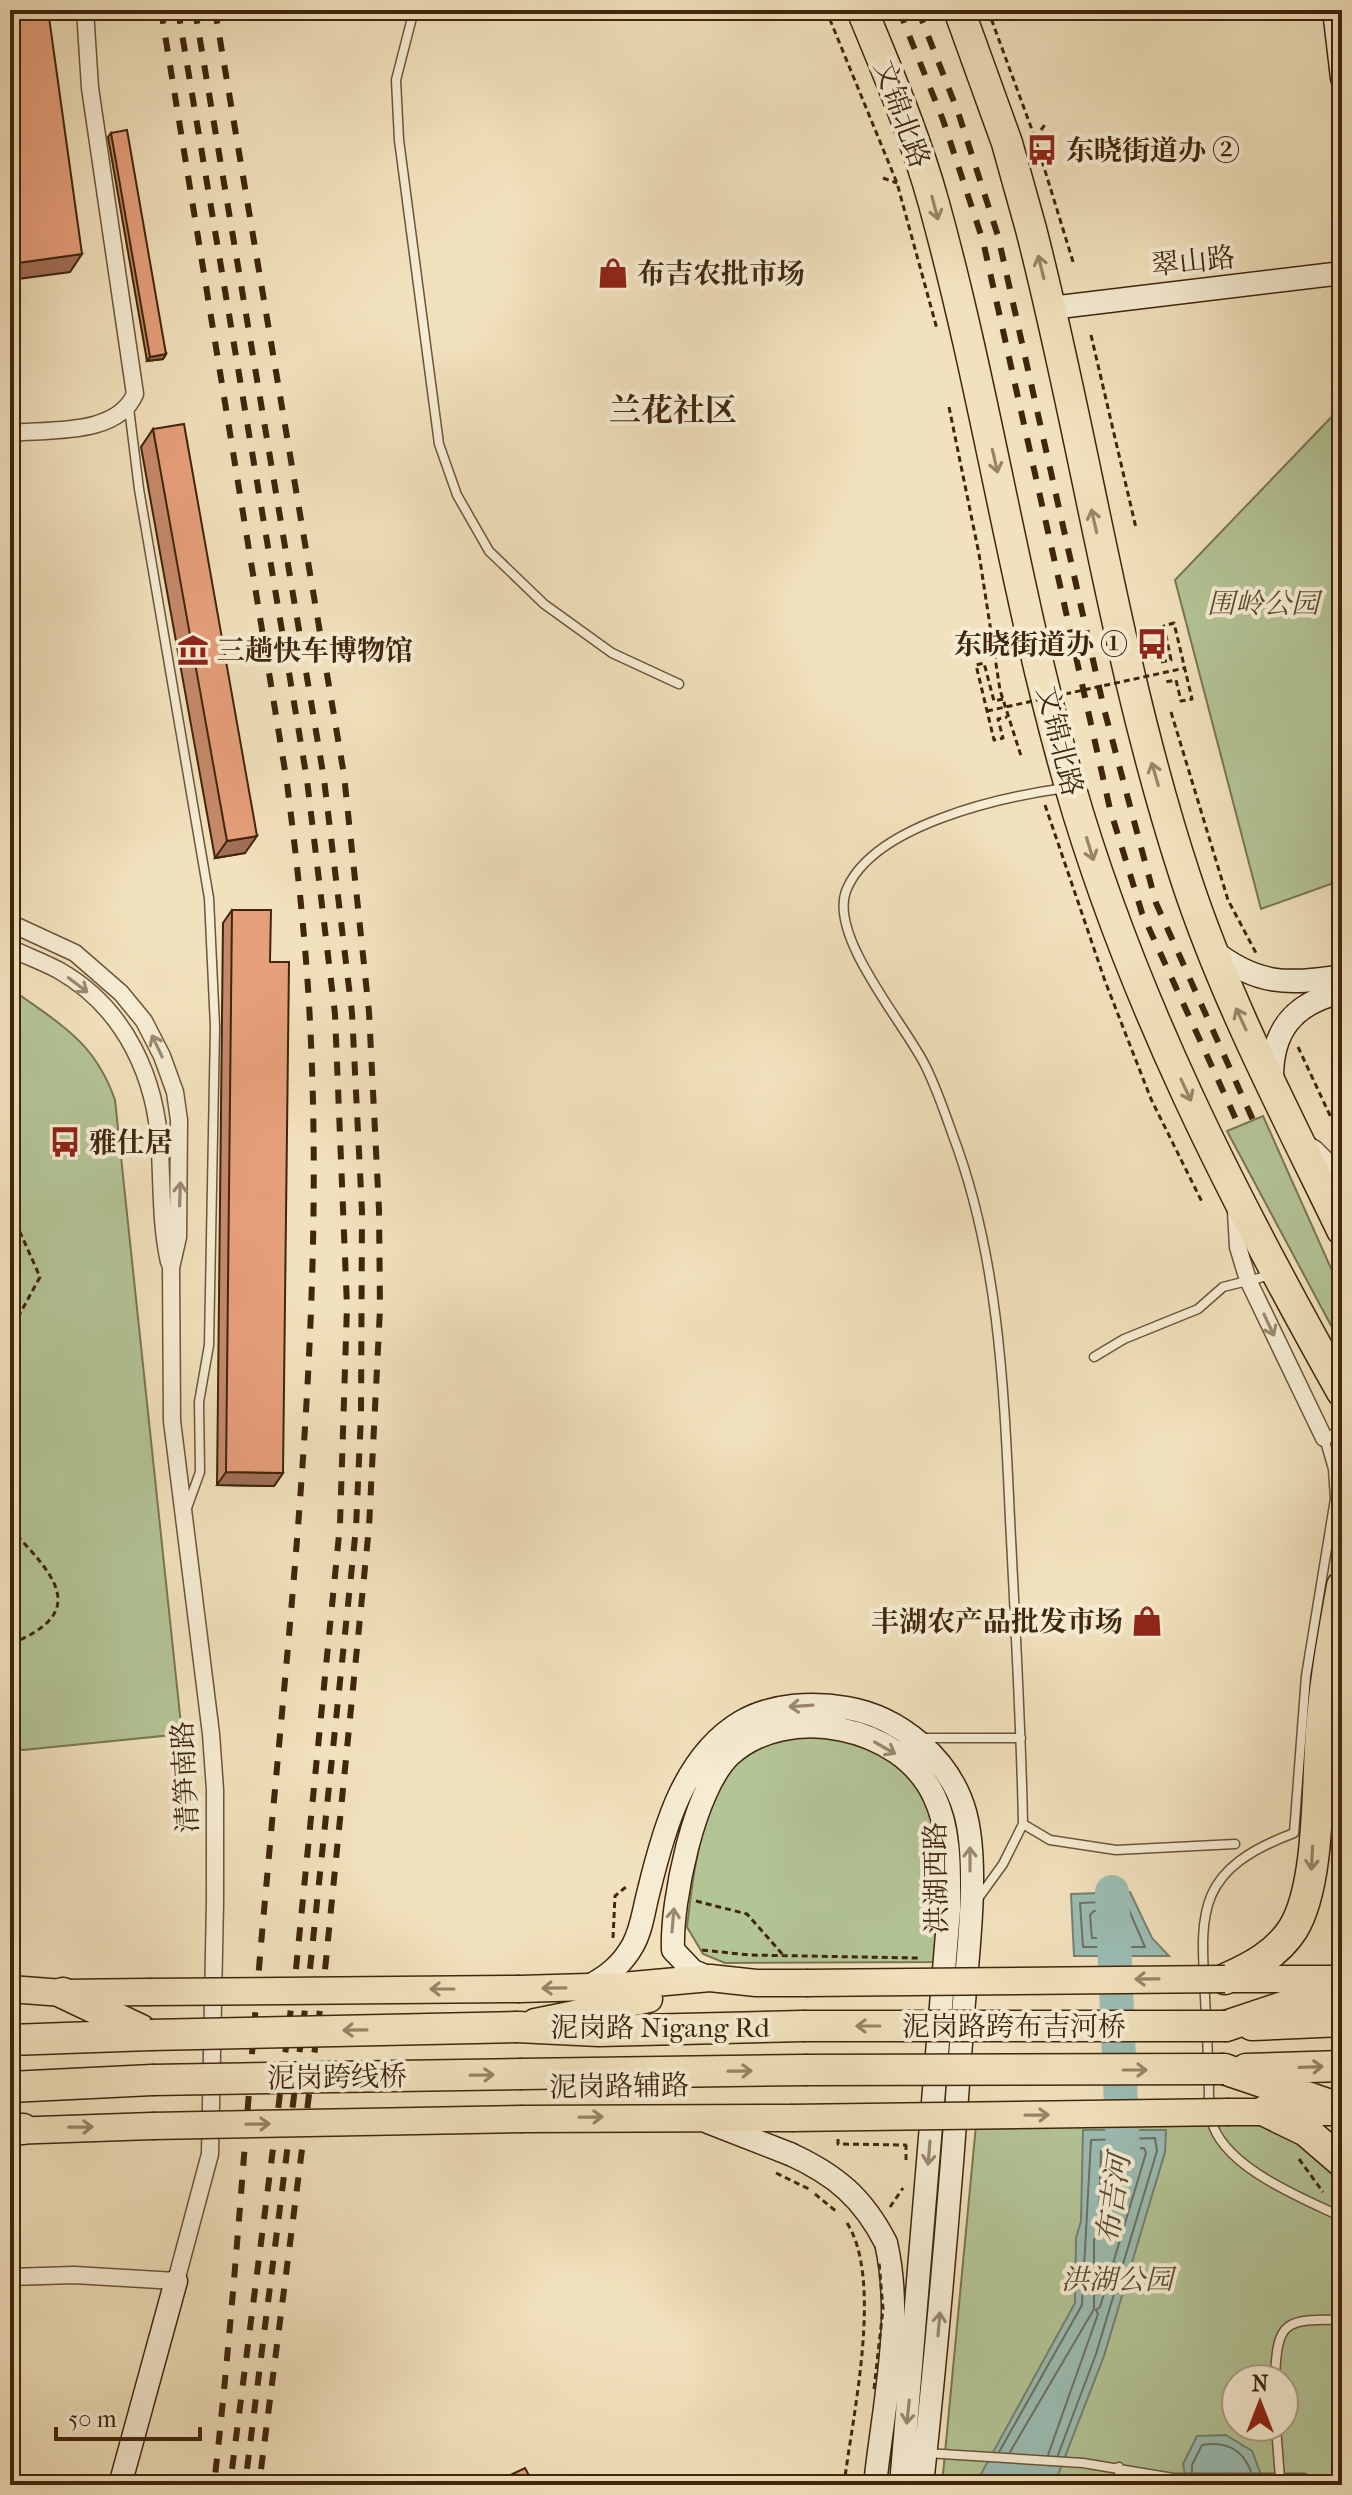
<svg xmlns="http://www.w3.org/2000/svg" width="1352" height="2495" font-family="'IM FELL French Canon','Noto Serif SC',serif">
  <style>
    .green { fill: #b3c496; stroke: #797551; stroke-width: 2; fill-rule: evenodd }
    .water { fill: #9bbdb4; stroke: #768171; stroke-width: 2 }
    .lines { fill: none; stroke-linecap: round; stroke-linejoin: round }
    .shore { stroke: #6d7260; stroke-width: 2 }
    .river { stroke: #9bbdb4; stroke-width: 34 }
    .lane-casing { stroke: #6c5538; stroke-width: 11 }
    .street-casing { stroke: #6c5538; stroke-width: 19 }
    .secondary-casing { stroke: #3f260c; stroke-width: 25 }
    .primary-casing { stroke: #3f260c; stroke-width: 29 }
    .highway-casing { stroke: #3f260c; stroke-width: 33 }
    .path { stroke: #3f260c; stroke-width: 3; stroke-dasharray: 6 4; stroke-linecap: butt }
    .lane { stroke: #f6ecd3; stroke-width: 8 }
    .street { stroke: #f6ecd3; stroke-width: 16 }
    .secondary { stroke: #f6ecd3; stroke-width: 22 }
    .primary { stroke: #f1e1bc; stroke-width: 26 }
    .highway { stroke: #f1e1bc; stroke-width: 30 }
    .rail { stroke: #3f260c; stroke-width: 6; stroke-dasharray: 14 14; stroke-linecap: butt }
    .secondary-bridge-casing { stroke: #3f260c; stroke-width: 25; stroke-linecap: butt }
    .primary-bridge-casing { stroke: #3f260c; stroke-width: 29; stroke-linecap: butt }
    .highway-bridge-casing { stroke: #3f260c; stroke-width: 33; stroke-linecap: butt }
    .path-bridge { stroke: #3f260c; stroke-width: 3; stroke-dasharray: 6 4; stroke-linecap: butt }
    .secondary-bridge { stroke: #f6ecd3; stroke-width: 22 }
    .primary-bridge { stroke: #f1e1bc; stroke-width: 26 }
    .highway-bridge { stroke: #f1e1bc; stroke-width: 30 }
    .wall { fill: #c6896a; stroke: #3f260c; stroke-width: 2 }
    .shaded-wall { fill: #a16f56; stroke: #3f260c; stroke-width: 2 }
    .building { fill: #e69f7b; stroke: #3f260c; stroke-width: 2 }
    .oneway { stroke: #988464 }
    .oneway2 { stroke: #9a8970 }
    .labels { text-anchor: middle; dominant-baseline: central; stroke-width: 8; stroke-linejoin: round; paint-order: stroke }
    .street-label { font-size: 28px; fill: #3f260c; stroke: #f6ecd3 }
    .poi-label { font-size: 28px; font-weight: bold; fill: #3f260c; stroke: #f6ecd3; text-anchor: start }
    .park-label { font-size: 28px; font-style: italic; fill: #5c4e2e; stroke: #f6ecd3 }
    .water-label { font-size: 30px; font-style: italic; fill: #564c36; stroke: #f6ecd3 }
    .quarter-label { font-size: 32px; font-weight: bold; fill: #3f260c; stroke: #f6ecd3 }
  </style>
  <rect width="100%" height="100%" fill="#f1e1bc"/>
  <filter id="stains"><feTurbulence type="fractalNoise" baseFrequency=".0025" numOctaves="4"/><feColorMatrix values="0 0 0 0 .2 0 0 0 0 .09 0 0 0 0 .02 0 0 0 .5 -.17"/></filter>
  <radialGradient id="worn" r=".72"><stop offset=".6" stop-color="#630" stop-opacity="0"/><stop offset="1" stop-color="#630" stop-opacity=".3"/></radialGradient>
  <path class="green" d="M1342,406v474l-81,29 -86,-329z
    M10,988c49,36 84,52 105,112l67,634 -159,16 -13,-4z
    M1263,1116l79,177v53l-115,-215z
    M816,1734c143,28 122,110 123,228l-214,1 -22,-9 -16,-27c7,-59 15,-144 69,-180 17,-11 40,-12 60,-13z
    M1287,2123l55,37v325h-400l34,-360zM1236,2379h48v48h-48z"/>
  <path class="water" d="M1130,1892l22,46 17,18h-95l-3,-62z
    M1083,2130h83l-1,22 -61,204 -50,129h-79l100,-182 1,-65 5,-17z
    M1226,2435l26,16 13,34h-78l-4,-21 14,-28z"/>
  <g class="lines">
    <path class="shore" d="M1125,1901l20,46h-62l-3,-44z
      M1094,1911h25l10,26 -37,1 -2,-23z
      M1116,2160h11l3,4 -14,38 -4,-4v-34z
      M999,2452l83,-147 9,-165 64,-2 2,13 -61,203 -38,101
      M1010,2452l84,-143v-68l5,-19 2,-71 43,-3 2,5 -46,154 -4,3 2,4 -50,141
      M1192,2472v-7l10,-20c23,-4 41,4 49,27"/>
    <path class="river" d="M1112,1892l11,261 -4,22"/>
    <defs>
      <path id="lane" d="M414,10l-18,70 3,60 40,304 18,51 32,56 55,53 68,49 67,31
        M129,408l10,81 70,409 6,129 -6,318 -10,57 1,70 -13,36
        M1094,1357l30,-18 74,-30 25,-22 48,-12
        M922,1738h99
        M1023,1824l27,16 66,10 119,-6
        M977,1900l26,-36 20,-40c-2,-102 -8,-204 -13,-305 -6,-130 -11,-263 -58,-386 -8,-23 -16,-46 -27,-68 -21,-42 -96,-128 -79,-174 26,-66 155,-94 219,-103
        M1206,2018c-4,-99 -19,-145 88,-185l12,-157 29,-177 -2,-30 -9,-31 18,-8
        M1207,2032l1,30
        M1209,2076c0,14 -1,30 2,43 11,48 91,79 131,98
        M1275,2379c2,-59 10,-60 67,-59
        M1276,2427l4,51
        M926,2453l157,10 90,15h131
        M1119,2467l1,18"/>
      <path id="street" d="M10,433c40,-4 107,3 125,-39l-45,-306 -5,-78
        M10,923l65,30 46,40 23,28 18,35 13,36 4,28 -1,117 -7,31 1,153 39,313 4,56v111l-5,253 -34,127 -102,-6 -64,2
        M10,948c16,8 34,14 50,23 66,38 97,108 100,181 2,37 1,74 9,110
        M1305,1143l10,6 27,27
        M1236,1211l2,36 10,33 76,158"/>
      <path id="secondary" d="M1334,10l8,68
        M1051,308l291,-35
        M1212,950c45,35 75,35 130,26
        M1272,1081c-1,-50 21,-78 70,-89
        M710,1978l-17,-7 -20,-21c-2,-49 21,-161 57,-195 57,-52 171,-30 204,41 17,35 15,76 15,114l-48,575
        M587,1987c20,-10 35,-22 46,-42 9,-16 11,-37 16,-55 15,-62 35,-134 92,-168 31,-18 72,-20 106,-14 53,9 103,51 118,104 15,54 2,146 -2,203 -11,157 -24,314 -41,470
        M708,2122l82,32
        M120,2485l56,-204
        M875,2485c8,-78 29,-164 11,-242"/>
      <path id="primary" d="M1226,1979h116
        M10,1989l53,4 85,-1
        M520,1989l102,-3 88,-8 46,5h50
        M535,2022l114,-23
        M1229,2112h108
        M523,2119l268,-1
        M10,2131l142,-5"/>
      <path id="highway" d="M862,10c26,63 54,128 72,194 53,192 81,391 136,582 62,215 163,412 272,606
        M959,10l48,133 24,86c55,214 85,436 154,647 40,123 101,238 157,354
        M1225,1979c27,-12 52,-25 68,-50 29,-47 23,-153 29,-210 4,-45 12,-89 20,-133
        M63,1993l78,37
        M1252,2025l90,-4
        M1226,2026l116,-39
        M517,2027l82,4 204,-5
        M10,2040l140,-5
        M1224,2069l118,40
        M1246,2069l96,-3
        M522,2074l283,-4
        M10,2087l142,-7
        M1265,2111l41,20 36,31
        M10,2129h13"/>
    </defs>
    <use href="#lane" class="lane-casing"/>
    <use href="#street" class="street-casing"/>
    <use href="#secondary" class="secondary-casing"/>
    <use href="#primary" class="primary-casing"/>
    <use href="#highway" class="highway-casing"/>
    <path class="path" d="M826,10l71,173 40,146
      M988,10l47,128 39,127
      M1035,138l12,-16
      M883,178l14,5
      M1091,335l45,193
      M949,407l30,147 21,136 22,69
      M1161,662l10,-2 -7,-34 10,-3 18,76 -11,2 -5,-21 -11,2
      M1003,699l-9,2 -10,-38 -8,2 18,75 9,-2 -5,-19 9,-2
      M1171,712l57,188 28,53
      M1045,805l60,176 46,118 52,105
      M1298,1047l44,94
      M10,1228l10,4 20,45 -30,55
      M10,1528c43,46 82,84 0,116
      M696,1901l51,13 37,42
      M613,1938l2,-42 12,-10
      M702,1950l47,5 169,3
      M838,2139v5l67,1
      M1299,2159l24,33
      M906,2160v-15l4,-3
      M776,2173l33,16
      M815,2194l22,18
      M890,2207l13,-19
      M844,2485c8,-68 41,-209 1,-265"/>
    <use href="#lane" class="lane"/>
    <use href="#street" class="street"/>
    <use href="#secondary" class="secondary"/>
    <use href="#primary" class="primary"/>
    <use href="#highway" class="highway"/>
    <path class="rail" d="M161,10l126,773c10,79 19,159 23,239 15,286 -18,572 -43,856 -19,202 -30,405 -53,607
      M178,10l129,770 28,234 12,292 -7,219 -44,444 -66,516
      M195,10l129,769 28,234 10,198 -1,204 -5,113 -46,441 -65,516
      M215,10l129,765 25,237 10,198 1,99 -11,218 -44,443 -66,515
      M899,10l44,110 40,121 127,568 32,104 97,213
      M918,10l40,102 40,124 106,473 52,194 97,217"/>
    <defs>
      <path id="secondary-bridge" d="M790,2154c46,21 73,44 96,89"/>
      <path id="primary-bridge" d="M806,1983l419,-4
        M148,1992l372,-3
        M791,2118l438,-6
        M152,2126l371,-7"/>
      <path id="highway-bridge" d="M803,2026h423
        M150,2035l367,-8
        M805,2070l419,-1
        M152,2080l370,-6"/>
    </defs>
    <use href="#secondary-bridge" class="secondary-bridge-casing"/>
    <use href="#primary-bridge" class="primary-bridge-casing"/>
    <use href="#highway-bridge" class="highway-bridge-casing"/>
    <path class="path-bridge" d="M987,711l198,-43
      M874,2389l9,-80 -4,-47"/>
    <use href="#secondary-bridge" class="secondary-bridge"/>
    <use href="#primary-bridge" class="primary-bridge"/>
    <use href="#highway-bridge" class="highway-bridge"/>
  </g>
  <path class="wall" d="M111,133l55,221 -3,5 -16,2 -39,-224z
    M153,429l92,424 -30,5 -74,-411z
    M232,910l38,52 13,511 -9,13 -57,-1 6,-562z"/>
  <path class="shaded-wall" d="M82,254l-12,18 -60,8v-16z
    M166,354l-3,5 -16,2 3,-4z
    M257,836l-12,17 -30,5 12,-17z
    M226,1472l57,1 -9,13 -57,-1z"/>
  <path class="building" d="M10,10h38l34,244 -72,10z
    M127,130l39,224 -16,3 -39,-224z
    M184,424l73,412 -30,5 -74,-412z
    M232,910h39l-1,52h19l-6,511 -57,-1z
    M525,2468l9,17h-45z"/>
  <defs><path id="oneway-shaft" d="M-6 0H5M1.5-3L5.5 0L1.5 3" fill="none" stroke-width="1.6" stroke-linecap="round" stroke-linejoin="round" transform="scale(2)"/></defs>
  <g class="oneway">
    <use href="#oneway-shaft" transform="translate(935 208) rotate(75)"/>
    <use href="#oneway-shaft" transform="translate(1041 267) rotate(-104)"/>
    <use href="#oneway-shaft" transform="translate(995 461) rotate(77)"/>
    <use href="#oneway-shaft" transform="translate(1094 521) rotate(-103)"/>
    <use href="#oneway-shaft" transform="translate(1155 774) rotate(-106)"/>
    <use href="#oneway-shaft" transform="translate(1090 849) rotate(73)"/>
    <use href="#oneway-shaft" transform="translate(1241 1019) rotate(-115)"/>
    <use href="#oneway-shaft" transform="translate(1186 1090) rotate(65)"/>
    <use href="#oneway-shaft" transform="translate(1312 1858) rotate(93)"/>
    <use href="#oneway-shaft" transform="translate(1147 1979) rotate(179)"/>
    <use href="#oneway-shaft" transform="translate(554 1988) rotate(179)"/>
    <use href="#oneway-shaft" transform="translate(442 1989) rotate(180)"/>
    <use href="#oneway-shaft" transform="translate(868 2026) rotate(-180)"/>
    <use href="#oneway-shaft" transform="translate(355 2030) rotate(179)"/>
    <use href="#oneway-shaft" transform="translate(1311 2067) rotate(-2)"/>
    <use href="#oneway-shaft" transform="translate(1135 2070)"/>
    <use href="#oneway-shaft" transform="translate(740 2071) rotate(-1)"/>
    <use href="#oneway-shaft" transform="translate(482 2075) rotate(-1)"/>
    <use href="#oneway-shaft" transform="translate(1037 2115) rotate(-1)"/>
    <use href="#oneway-shaft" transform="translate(591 2117) rotate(-1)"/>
    <use href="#oneway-shaft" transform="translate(258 2124) rotate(-1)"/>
    <use href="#oneway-shaft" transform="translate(81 2127) rotate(-1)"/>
  </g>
  <g class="oneway2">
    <use href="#oneway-shaft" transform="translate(78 985) rotate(37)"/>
    <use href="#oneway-shaft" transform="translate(157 1046) rotate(-115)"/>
    <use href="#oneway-shaft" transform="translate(180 1194) rotate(-88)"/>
    <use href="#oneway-shaft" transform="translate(1269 1325) rotate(65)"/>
    <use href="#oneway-shaft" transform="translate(801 1706) rotate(176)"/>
    <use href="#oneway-shaft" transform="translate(885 1748) rotate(30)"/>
    <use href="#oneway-shaft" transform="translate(970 1859) rotate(-90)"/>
    <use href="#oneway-shaft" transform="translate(673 1920) rotate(-85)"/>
    <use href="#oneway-shaft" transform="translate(929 2153) rotate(95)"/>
    <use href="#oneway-shaft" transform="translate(939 2324) rotate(-85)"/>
    <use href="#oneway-shaft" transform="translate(908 2412) rotate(96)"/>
  </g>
  <defs>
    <symbol id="bus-bare" viewBox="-9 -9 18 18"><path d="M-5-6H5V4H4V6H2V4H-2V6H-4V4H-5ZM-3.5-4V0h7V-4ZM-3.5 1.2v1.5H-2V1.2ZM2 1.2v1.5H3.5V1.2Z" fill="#8f2418" stroke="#f6ecd3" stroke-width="2.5" paint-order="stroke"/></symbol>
    <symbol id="shop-bare" viewBox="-9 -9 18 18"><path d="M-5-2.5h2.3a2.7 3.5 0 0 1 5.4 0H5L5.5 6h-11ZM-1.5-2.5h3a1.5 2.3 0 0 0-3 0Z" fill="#8f2418" stroke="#f6ecd3" stroke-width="2.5" paint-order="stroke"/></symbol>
    <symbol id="museum-bare" viewBox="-9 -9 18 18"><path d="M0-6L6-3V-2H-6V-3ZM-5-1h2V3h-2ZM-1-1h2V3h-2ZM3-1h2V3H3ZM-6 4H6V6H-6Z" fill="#8f2418" stroke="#f6ecd3" stroke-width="2.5" paint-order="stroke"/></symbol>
  </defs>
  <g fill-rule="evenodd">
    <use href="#bus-bare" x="1020" y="128" width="44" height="44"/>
    <use href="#shop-bare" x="591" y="251" width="44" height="44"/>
    <use href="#bus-bare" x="1130" y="622" width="44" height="44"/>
    <use href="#museum-bare" x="171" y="628" width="44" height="44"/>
    <use href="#bus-bare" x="43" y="1120" width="44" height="44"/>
    <use href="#shop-bare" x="1125" y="1599" width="44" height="44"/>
  </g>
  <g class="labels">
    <g class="street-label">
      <text transform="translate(902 114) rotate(70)">文锦北路</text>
      <text transform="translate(1193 261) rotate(-6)">翠山路</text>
      <text transform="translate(1060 741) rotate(76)">文锦北路</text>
      <text transform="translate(185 1777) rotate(-93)">清笋南路</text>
      <text transform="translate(936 1878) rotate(-91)">洪湖西路</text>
      <text x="1014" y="2026">泥岗路跨布吉河桥</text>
      <text x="660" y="2027">泥岗路 Nigang Rd</text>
      <text transform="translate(337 2077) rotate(-1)">泥岗跨线桥</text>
      <text transform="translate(619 2086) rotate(-1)">泥岗路辅路</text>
    </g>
    <g class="poi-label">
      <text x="1066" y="150">东晓街道办 ②</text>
      <text x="637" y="273">布吉农批市场</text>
      <text x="1128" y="644" text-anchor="end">东晓街道办 ①</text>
      <text x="217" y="650">三趟快车博物馆</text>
      <text x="89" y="1142">雅仕居</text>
      <text x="1123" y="1621" text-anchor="end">丰湖农产品批发市场</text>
    </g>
    <g class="park-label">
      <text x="1263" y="603">围岭公园</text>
      <text x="1117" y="2279">洪湖公园</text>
    </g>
    <g class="water-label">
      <text transform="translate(1114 2199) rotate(-82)">布吉河</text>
    </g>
    <g class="quarter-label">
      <text x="673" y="410">兰花社区</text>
    </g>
  </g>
  <rect width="1352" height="2495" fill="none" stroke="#f1e1bc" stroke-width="40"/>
  <rect x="12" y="12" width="1328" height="2471" fill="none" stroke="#3f260c" stroke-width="4"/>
  <rect x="20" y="20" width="1312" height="2455" fill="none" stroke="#3f260c" stroke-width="2"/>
  <g transform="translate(1260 2403)"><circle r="38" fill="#f6ecd3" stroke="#ad9d83" stroke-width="2"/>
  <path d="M0-6L14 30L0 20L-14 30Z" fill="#8f2418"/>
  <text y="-12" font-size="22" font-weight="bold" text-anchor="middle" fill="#3f260c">N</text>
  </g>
  <path d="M56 2427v12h144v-12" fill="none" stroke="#3f260c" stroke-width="4"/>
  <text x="68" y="2427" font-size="24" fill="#3f260c" stroke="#f6ecd3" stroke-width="6" paint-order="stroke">50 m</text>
  <rect width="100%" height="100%" filter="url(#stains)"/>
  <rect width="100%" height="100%" fill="url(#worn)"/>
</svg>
